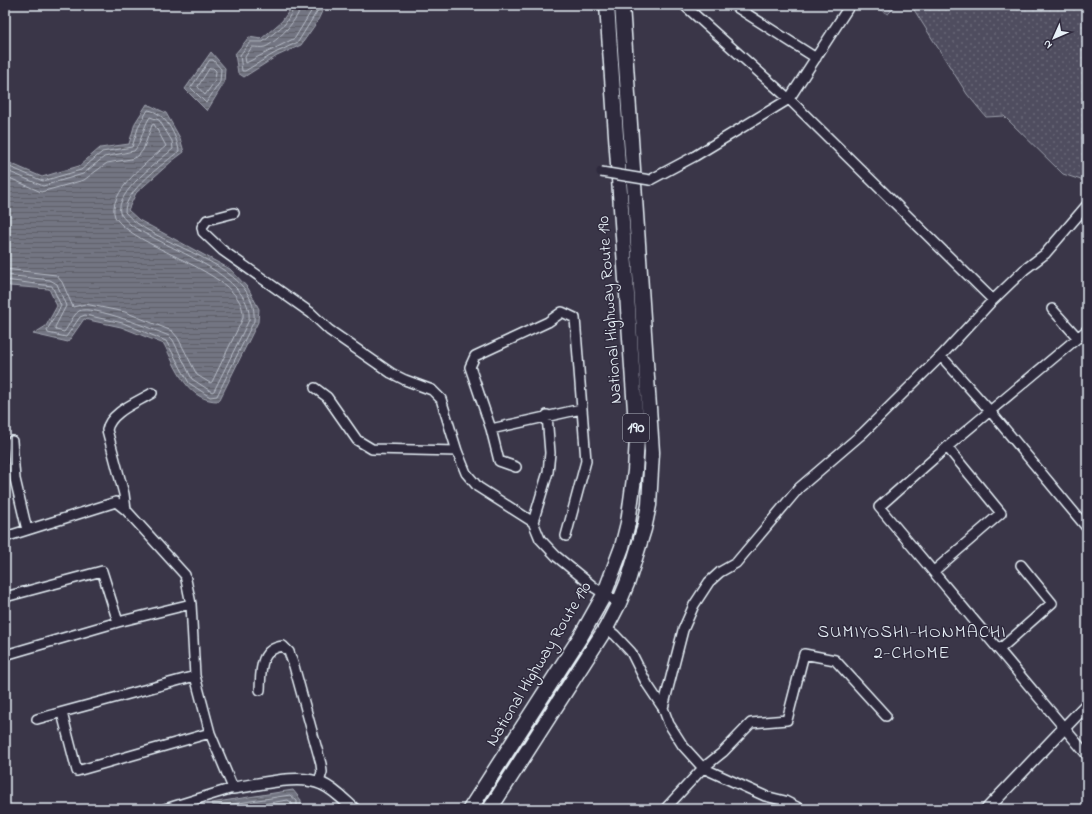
<svg xmlns="http://www.w3.org/2000/svg" width="1092" height="814" font-family="'Indie Flower',sans-serif">
  <style>
    .park { fill: url(#park-dots); stroke: #9ca0ac }
    .water { fill: url(#water-rules); stroke: #a2a6b1 }
    .lines { fill: none; stroke-linecap: round; stroke-linejoin: round }
    .shore { stroke: #b9bfc9; stroke-width: 1 }
    .minor-casing { stroke: #e8f1f8; stroke-width: 12 }
    .tertiary-casing { stroke: #e8f1f8; stroke-width: 14 }
    .trunk-casing { stroke: #e8f1f8; stroke-width: 17 }
    .minor { stroke: #2f2a3d; stroke-width: 9 }
    .tertiary { stroke: #2f2a3d; stroke-width: 11 }
    .trunk { stroke: #2f2a3d; stroke-width: 14 }
    .minor-bridge-casing { stroke: #e8f1f8; stroke-width: 12; stroke-linecap: butt }
    .minor-bridge { stroke: #2f2a3d; stroke-width: 9 }
    .labels { text-anchor: middle; dominant-baseline: central; stroke-width: 3; stroke-linejoin: round; paint-order: stroke }
    .shield { fill: #2f2a3d; stroke: #b0b5c0; stroke-width: 1 }
    .shield-label { font-size: 16px; font-weight: bold; fill: #e8f1f8 }
    .street-label { font-size: 17px; fill: #e8f1f8; stroke: #2f2a3d }
    .neighbourhood-label { font-size: 18px; letter-spacing: 1px; fill: #e8f1f8; stroke: #2f2a3d }
  </style>
  <defs>
    <pattern id="park-dots" width="8" height="8" patternUnits="userSpaceOnUse"><rect width="8" height="8" fill="#504e5f"/><path d="M2 2h.1M6 6h.1" fill="none" stroke="#696877" stroke-width="1.8" stroke-linecap="round"/></pattern>
    <pattern id="water-rules" width="6" height="5" patternUnits="userSpaceOnUse"><rect width="6" height="5" fill="#737482"/><path d="M0 2.5h6" fill="none" stroke="#5f6069"/></pattern>
  </defs>
  <rect width="100%" height="100%" fill="#3a3648"/>
  <filter id="ink" filterUnits="userSpaceOnUse"><feTurbulence type="fractalNoise" baseFrequency=".025" numOctaves="2"/><feDisplacementMap in="SourceGraphic" scale="8" xChannelSelector="R" yChannelSelector="G"/><feConvolveMatrix kernelMatrix="1 2 1 2 8 2 1 2 1" color-interpolation-filters="sRGB"/></filter>
  <g filter="url(#ink)">
    <path class="park" d="M871,5h26l-9,9z
      M911,5h164l12,9v168l-24,-8 -59,-58 -18,1 -19,-23z"/>
    <path class="water" d="M293,5h32l-8,17 -16,23 -24,11 -33,21 -6,-4 -3,-19 14,-17 12,2 21,-18z
      M211,52l14,16 -1,15 -17,28 -22,-22z
      M147,104l19,9 14,25 4,14 -12,9 -36,32 -8,17 11,10 91,49 18,19 11,21 -1,13 -39,79c-31,1 -43,-33 -55,-57l-43,-17 -37,-8 -16,23 -35,-8 13,-8 11,-20 -8,-17 -39,-3 -5,-3v-122l37,16 37,-11 21,-18 29,-4 6,-21z
      M293,790l8,10v9h-87l-3,-6z"/>
    <g class="lines">
      <path class="shore" d="M296,5l-11,19 -22,18h-13l-10,13 2,16h3l30,-18 23,-11 23,-37
        M301,5c-1,13 -24,37 -36,42 -4,1 -9,0 -13,0l-7,10 1,6 49,-25 20,-33
        M210,60h3l8,9 -1,13 -14,21 -15,-15z
        M210,68h3l3,3 -1,10 -10,14 -7,-8z
        M5,165l38,16 38,-11 21,-18 30,-5 7,-22 9,-15c17,2 29,26 31,41 -14,12 -55,40 -54,61 29,36 134,49 129,109l-37,75 -7,1 -21,-14 -23,-42 -43,-18 -38,-8 -5,2 -14,20 -18,-4 -1,-3 14,-24 -9,-20 -47,-6
        M5,170l38,16 40,-12 21,-17 30,-6c7,-7 9,-24 16,-34l9,3 13,21 1,8c-14,12 -58,43 -53,64 8,13 22,19 34,25 29,16 99,42 95,82l-35,71 -2,1 -20,-13 -19,-39 -4,-4c-14,-6 -78,-32 -90,-25 -6,4 -10,15 -15,21l-8,-2 -1,-3 11,-21 -9,-22 -7,-4 -45,-5
        M5,176l36,16 43,-12 23,-17 24,-4 7,-3 5,-6 9,-25 2,-1 12,22c-16,14 -60,47 -51,71 22,34 132,55 128,101l-31,64 -2,1 -13,-8 -19,-37 -6,-7 -47,-19 -40,-8 -12,3 -11,-25 -6,-7 -51,-6
        M218,809l1,-3 71,-11 7,6v8
        M232,809l56,-9 4,3v6"/>
      <defs>
        <path id="minor" d="M684,5l105,94 204,201
          M733,5l83,53
          M650,180l45,-24 94,-57 61,-94
          M234,213l-27,7 -5,7 1,5 19,18 89,63 18,17 62,43 14,7 27,10 9,9 16,52 9,22 12,14 55,35 7,17 16,17 39,32 24,15
          M1052,309l26,29
          M1087,330l-140,117 -68,60 208,248
          M941,356l49,55 97,117
          M315,388l12,9 30,43 15,9 85,2
          M491,429l90,-20
          M12,441l3,38 12,51
          M516,467l-17,-6 -8,-32 -21,-62 5,-11 73,-34 14,-10 13,6 11,143 -20,75
          M126,510l-2,-16 -17,-64c3,-18 31,-28 45,-37
          M533,522l15,-50 2,-19 -3,-38
          M5,537l111,-35 10,8 59,65 6,29 4,72 15,57 23,55 -68,21
          M934,571l67,-58 -54,-66
          M5,597l97,-26 16,51
          M606,628l9,7 16,17 16,32 16,24 6,16 14,22 20,22 62,28 20,5 16,8
          M1000,649l52,-46 -31,-38
          M5,655l113,-33 73,-18
          M260,690c1,-19 -1,-41 23,-44l6,6 5,14 27,98 1,8 -3,10
          M663,708l20,-78 11,-25 15,-23 11,-10 16,-9 63,-75 64,-55 78,-77 52,-56 31,-30 21,-16 42,-49
          M62,713l15,58 133,-38
          M37,719l158,-43
          M665,809l38,-41 20,-16 28,-29 36,-3 17,-66 31,6 51,56"/>
        <path id="tertiary" d="M233,788c25,-3 66,-15 89,-4 12,5 22,16 32,25
          M987,809l100,-105"/>
        <path id="trunk" d="M470,809l111,-173 23,-41 18,-48 6,-24 7,-52 2,-32 -30,-434
          M490,809l116,-181 13,-25 9,-22 16,-52 5,-24 3,-53 -30,-447"/>
      </defs>
      <use href="#minor" class="minor-casing"/>
      <use href="#tertiary" class="tertiary-casing"/>
      <use href="#trunk" class="trunk-casing"/>
      <use href="#minor" class="minor"/>
      <use href="#tertiary" class="tertiary"/>
      <use href="#trunk" class="trunk"/>
      <defs>
        <path id="minor-bridge" d="M601,172l49,8"/>
      </defs>
      <use href="#minor-bridge" class="minor-bridge-casing"/>
      <use href="#minor-bridge" class="minor-bridge"/>
    </g>
  </g>
  <g class="labels">
    <rect class="shield" x="623" y="414" width="26" height="28" rx="3"/>
    <g class="shield-label">
      <text x="636" y="428">190</text>
    </g>
    <g class="street-label">
      <text transform="translate(610 310) rotate(-94)">National Highway Route 190</text>
      <text transform="translate(539 664) rotate(-59)">National Highway Route 190</text>
    </g>
    <g class="neighbourhood-label">
      <text x="912" y="633">SUMIYOSHI-HONMACHI<tspan x="912" dy="21">2-CHOME</tspan></text>
    </g>
  </g>
  <rect width="1092" height="814" fill="none" stroke="#2f2a3d" stroke-width="20"/>
  <rect x="10" y="10" width="1072" height="794" fill="none" stroke="#e8f1f8" stroke-width="1.5" filter="url(#ink)"/>
  <g transform="translate(1054 38) rotate(225)" stroke="#2f2a3d" stroke-width="3" paint-order="stroke">
  <path d="M0-3L7 15L0 10L-7 15Z" fill="#e8f1f8"/>
  <text y="-6" font-size="11" font-weight="bold" text-anchor="middle" fill="#e8f1f8">N</text>
  </g>
</svg>
